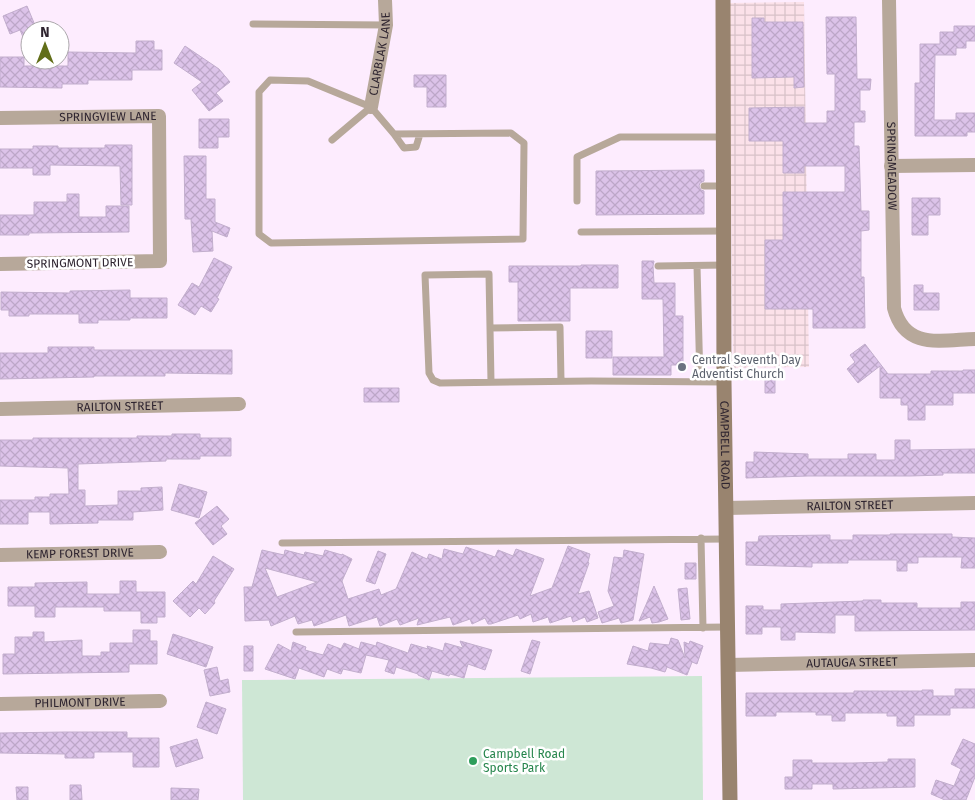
<svg xmlns="http://www.w3.org/2000/svg" width="975" height="800" font-family="'Fira Sans',sans-serif">
  <style>
    .industrial { fill: url(#industrial-grid) }
    .grass { fill: #cee7d5 }
    .building { fill: url(#building-cross-hatch); stroke: #c2aecd; fill-rule: evenodd }
    .lines { fill: none; stroke-linecap: round; stroke-linejoin: round }
    .lane { stroke: #b7a89a; stroke-width: 7 }
    .street { stroke: #b7a89a; stroke-width: 14 }
    .secondary { stroke: #99846f; stroke-width: 15 }
    .worship-dot { fill: #6b7280; stroke: #fff; stroke-width: 2 }
    .leisure-dot { fill: #2e9e5b; stroke: #fff; stroke-width: 2 }
    .labels { text-anchor: middle; dominant-baseline: central; stroke-width: 5; stroke-linejoin: round; paint-order: stroke }
    .street-label { font-size: 12px; fill: #2f2530; stroke: #fff }
    .worship-label { font-size: 12px; fill: #5b616d; stroke: #fff; text-anchor: start }
    .leisure-label { font-size: 12px; fill: #27864d; stroke: #fff; text-anchor: start }
  </style>
  <defs>
    <pattern id="industrial-grid" width="8" height="8" patternUnits="userSpaceOnUse" patternTransform="scale(1.25)"><rect width="8" height="8" fill="#fbe1e9"/><path d="M0 4h8M4 0v8" fill="none" stroke="#d7c1c8"/></pattern>
    <pattern id="building-cross-hatch" width="8" height="8" patternUnits="userSpaceOnUse" patternTransform="scale(1.25)"><rect width="8" height="8" fill="#dcc3e9"/><path d="M0 0l8 8M0 8l8-8" fill="none" stroke="#bda7c8"/></pattern>
  </defs>
  <rect width="100%" height="100%" fill="#fdecfe"/>
  <path class="industrial" d="M804,2l5,365 -76,1 -4,-365z"/>
  <path class="grass" d="M702,676l1,124h-460l-1,-120z"/>
  <path class="building" d="M27,6l10,24h-7v4l-7,3 -3,-7 -10,4 -7,-18z
    M826,17h30l1,62h14l-1,11h-10v21h5v11h-11v24h5l2,65h8v19l-8,1v46h3l1,51h-52v-19h-48v-69h18v-48h62v-26h-41v7h-21v-32h-34v-33l55,-1v16h23v-12h8v-37h-8z
    M752,18h12v4h39l1,65 -10,1v-11l-42,1z
    M954,26h21v15h-9v7h-10v7h-21l-1,65h22v-7h19v19h-8v4h-52v-53h5v-39h20v-12h14z
    M136,41h18v9h8v20h-30v10h-44v4h-26v4l-62,-1v-30h24v9h44v-14l68,1z
    M185,46l34,23 11,13 -14,11 7,8 -14,10 -17,-21 10,-8 -28,-19z
    M414,75h32v32h-19v-20h-13z
    M199,119h30v18h-11v11h-19z
    M105,145h27v60h-11l-1,-39 -70,-1v10h-17v-7h-33v-19h33v-3h25v2h47z
    M184,156h22v43h9v23l15,6 -3,9 -15,-6 1,20 -20,1 -2,-33h-6z
    M704,170v11l-4,2 -1,3 2,4 3,1v23l-108,1v-44z
    M67,194h12v23h27v-11h23v26l-100,1v2h-29v-20h34v-13h33z
    M912,198h28v17h-12v20h-16z
    M214,258l18,9 -15,31 2,1 -8,13 -10,-6 -6,9 -17,-10 14,-22 7,4z
    M642,261h12l-1,5 1,17h21v33h8v49h-12v10h-58v-18h51l-1,-58h-21z
    M581,265h37v23h-48v33h-52v-39h-9v-16h72z
    M914,285h9v8h16v17h-25z
    M130,290v8h37v20h-37v2h-32v3h-19v-9h-50v2h-20v-6h-8v-18l69,1v-2z
    M586,331h26v27h-26z
    M865,344l23,30h43v-3h32v-1h12v23h-22v12h-28v15h-17v-15h-7v-7h-21v-32l-22,17 -11,-14 8,-7 -5,-7z
    M48,347h46v3h138v24l-67,-1v3h-71v1l-94,2v-26h48z
    M765,370h10v23h-10z
    M364,388h35v14h-35z
    M172,434h28v4h31v18h-31v3h-34v2l-88,3v26h7v16l33,-1v-14h23v-3l21,-1 1,23 -30,2v8h-35v3l-48,1v-12h-22v12h-28v-24h35v-3h15v-3h19l-1,-26 -68,-2v-26h33v-2h104v-2h35z
    M895,440h15v10l65,-1v24h-32v2l-33,1h-102l-62,2v-16h8v-10l54,2v5h40v-5h28v6h19z
    M179,484l28,8 -8,26 -28,-8z
    M217,506l12,13 -8,7 6,8 -14,11 -18,-22z
    M890,534h62v3l23,1v30h-14l1,-11h-44v6h-11v8h-10v-11h-49v3h-36v4l-66,-2v-23h12l1,-6 71,-1v5h23v-5h37z
    M568,546l22,8 -2,8 1,1 -11,31 11,-3 9,27 -11,4 -2,-5 -12,5 -2,-6 -21,7 -2,-6 -15,5 -2,-8 -11,5 -2,-4 -27,9h-3l-3,-6 -13,6 -2,-5 -17,6 -3,-8 -33,8 2,-7 -19,7 -3,-6 -17,7 -3,-9 -28,9 -3,-11 -32,11 -2,-6 -14,4 -3,-8 -24,10 -2,-6 -24,1 -1,-34h8l10,-37 22,5 1,-5 19,5 1,-3 18,4 2,-6 17,5v-1l10,5 -10,22 6,18 31,-10 2,6 15,-6 16,-37 15,7 2,-5 13,5 2,-10 19,5 3,-7 29,10 3,-7 15,6 3,-7 28,10 -14,37 22,-8zM265,568l52,14 -40,15z
    M624,550l20,4 -11,66 -12,3 -2,-5 -17,5 -4,-11 16,-6 -6,-15 6,-34 9,1z
    M378,551l8,3 -11,30 -9,-3z
    M213,556l21,13 -20,32 1,2 -10,11 -6,-6 -9,9 -17,-16 20,-20 3,3z
    M685,563h11v16h-11z
    M120,581h16v11h29v25h-8v6h-16v-12h-37v-4h-49v10h-20v-11h-27v-19h27v-4l52,-1v12h33z
    M654,586l14,33 -9,3 -7,1 -2,-6 -11,4z
    M687,588l3,31 -9,1 -3,-31z
    M863,600h18v3h36v5h44v-6h14v28l-120,1v-16h-20v18l-40,-1v8h-14v-13h-19v7h-16v-28h17v4h18v-6l82,-3z
    M133,630h17v11h7v23h-28v8l-126,2v-20h12v-17h18v-5h11v10l38,-2v16h19v-4h9v-9h23z
    M173,634l40,13 -7,20 -39,-13z
    M671,638l7,2 7,18 -1,-16 5,2 1,-3 13,5 -6,18 -5,-2 -5,13 -20,-8 -2,5 -14,-4 -24,-4 6,-18 15,5 2,-8 19,2z
    M532,640l8,2 -10,32 -9,-3z
    M460,641l32,9 -7,20 -17,-6 -4,14 -14,-4 -1,2 -17,-5 -3,9 -11,-5v-1l-22,-7 -2,7 -9,-3 4,-11 -23,-5 -5,18 -18,-4 -2,5 -14,-5 -3,8 -25,-9 -4,11 -30,-10 13,-25 13,7 2,-9 13,5 -1,3 18,5 5,-11 13,5 3,-6 15,6 2,-7 15,4 1,-4 31,11 3,-9 17,5 -1,-3 16,5 2,-8 18,5z
    M244,646h9v25h-9z
    M217,667l3,14 8,-2 2,13 -20,4 -6,-26z
    M955,689h20v19h-25v7h-36v11h-17v-10h-10v-3h-42v8h-13v-6h-16v-3h-40v4h-30v-23h108v-2h68v-1h11v6h22z
    M206,702l20,7 -9,25 -20,-7z
    M65,732h62v6h32v29h-26v-15h-39v6h-29v-4l-65,-1v-20z
    M197,739l6,19 -27,9 -6,-20z
    M963,739l12,5v33l-9,23h-21l-14,-6 5,-14 18,6 7,-17 -10,-5z
    M888,759h27v28l-82,2v-5h-21v5h-27v-12h8v-17h19v3h41l35,-1z
    M70,785h11l1,15h-12z
    M16,787h12v13h-11z
    M171,788l28,1 -1,11h-27z"/>
  <g class="lines">
    <path class="lane" d="M253,24l133,1
      M270,80l38,1 63,26 23,27 117,-1 13,10 -1,96 -252,4 -12,-9v-142z
      M394,134l10,14 12,-1 4,-13
      M332,140l39,-33
      M704,186h20
      M577,201v-44l43,-20h103
      M581,232l143,-1
      M658,266l67,-1
      M697,266l3,116
      M490,328l70,-1 1,54
      M491,382l-2,-108 -64,1 4,98 4,7 7,3 151,-2 133,1
      M701,538l2,90
      M282,543l444,-4
      M296,632l431,-5"/>
    <g class="street">
      <path id="s1" d="M889,0l5,308c11,42 47,32 81,31"/>
      <path id="s2" d="M371,107l15,-82 -1,-25"/>
      <path id="s3" d="M0,118l159,-2 1,145 -160,3"/>
      <path d="M891,166l84,-1"/>
      <path id="s4" d="M0,409l239,-5"/>
      <path id="s5" d="M726,508l249,-5"/>
      <path id="s6" d="M0,555l160,-3"/>
      <path id="s7" d="M728,665l247,-5"/>
      <path id="s8" d="M0,704l160,-3"/>
    </g>
    <path class="secondary" id="s9" d="M723,0l1,382 6,418"/>
  </g>
  <circle class="worship-dot" cx="682" cy="367" r="5"/>
  <circle class="leisure-dot" cx="473" cy="761" r="5"/>
  <g class="labels">
    <g class="street-label">
      <text stroke="none"><textPath href="#s2" startOffset="54">CLARBLAK LANE</textPath></text>
      <text stroke="none"><textPath href="#s3" startOffset="108">SPRINGVIEW LANE</textPath></text>
      <text stroke="none"><textPath href="#s1" startOffset="166">SPRINGMEADOW</textPath></text>
      <text transform="translate(80 263) rotate(-1)">SPRINGMONT DRIVE</text>
      <text stroke="none"><textPath href="#s4" startOffset="120">RAILTON STREET</textPath></text>
      <text stroke="none"><textPath href="#s9" startOffset="445">CAMPBELL ROAD</textPath></text>
      <text stroke="none"><textPath href="#s5" startOffset="124">RAILTON STREET</textPath></text>
      <text stroke="none"><textPath href="#s6" startOffset="80">KEMP FOREST DRIVE</textPath></text>
      <text stroke="none"><textPath href="#s7" startOffset="124">AUTAUGA STREET</textPath></text>
      <text stroke="none"><textPath href="#s8" startOffset="80">PHILMONT DRIVE</textPath></text>
    </g>
    <g class="worship-label">
      <text x="692" y="360">Central Seventh Day<tspan x="692" dy="14">Adventist Church</tspan></text>
    </g>
    <g class="leisure-label">
      <text x="483" y="754">Campbell Road<tspan x="483" dy="14">Sports Park</tspan></text>
    </g>
  </g>
  <g transform="translate(45 45)"><circle r="24" fill="#ffffff" stroke="#aca8ac"/>
  <path d="M0-4L9 19L0 12L-9 19Z" fill="#616e18"/>
  <text y="-8" font-size="14" font-weight="bold" text-anchor="middle" fill="#2f2530">N</text>
  </g>
</svg>
